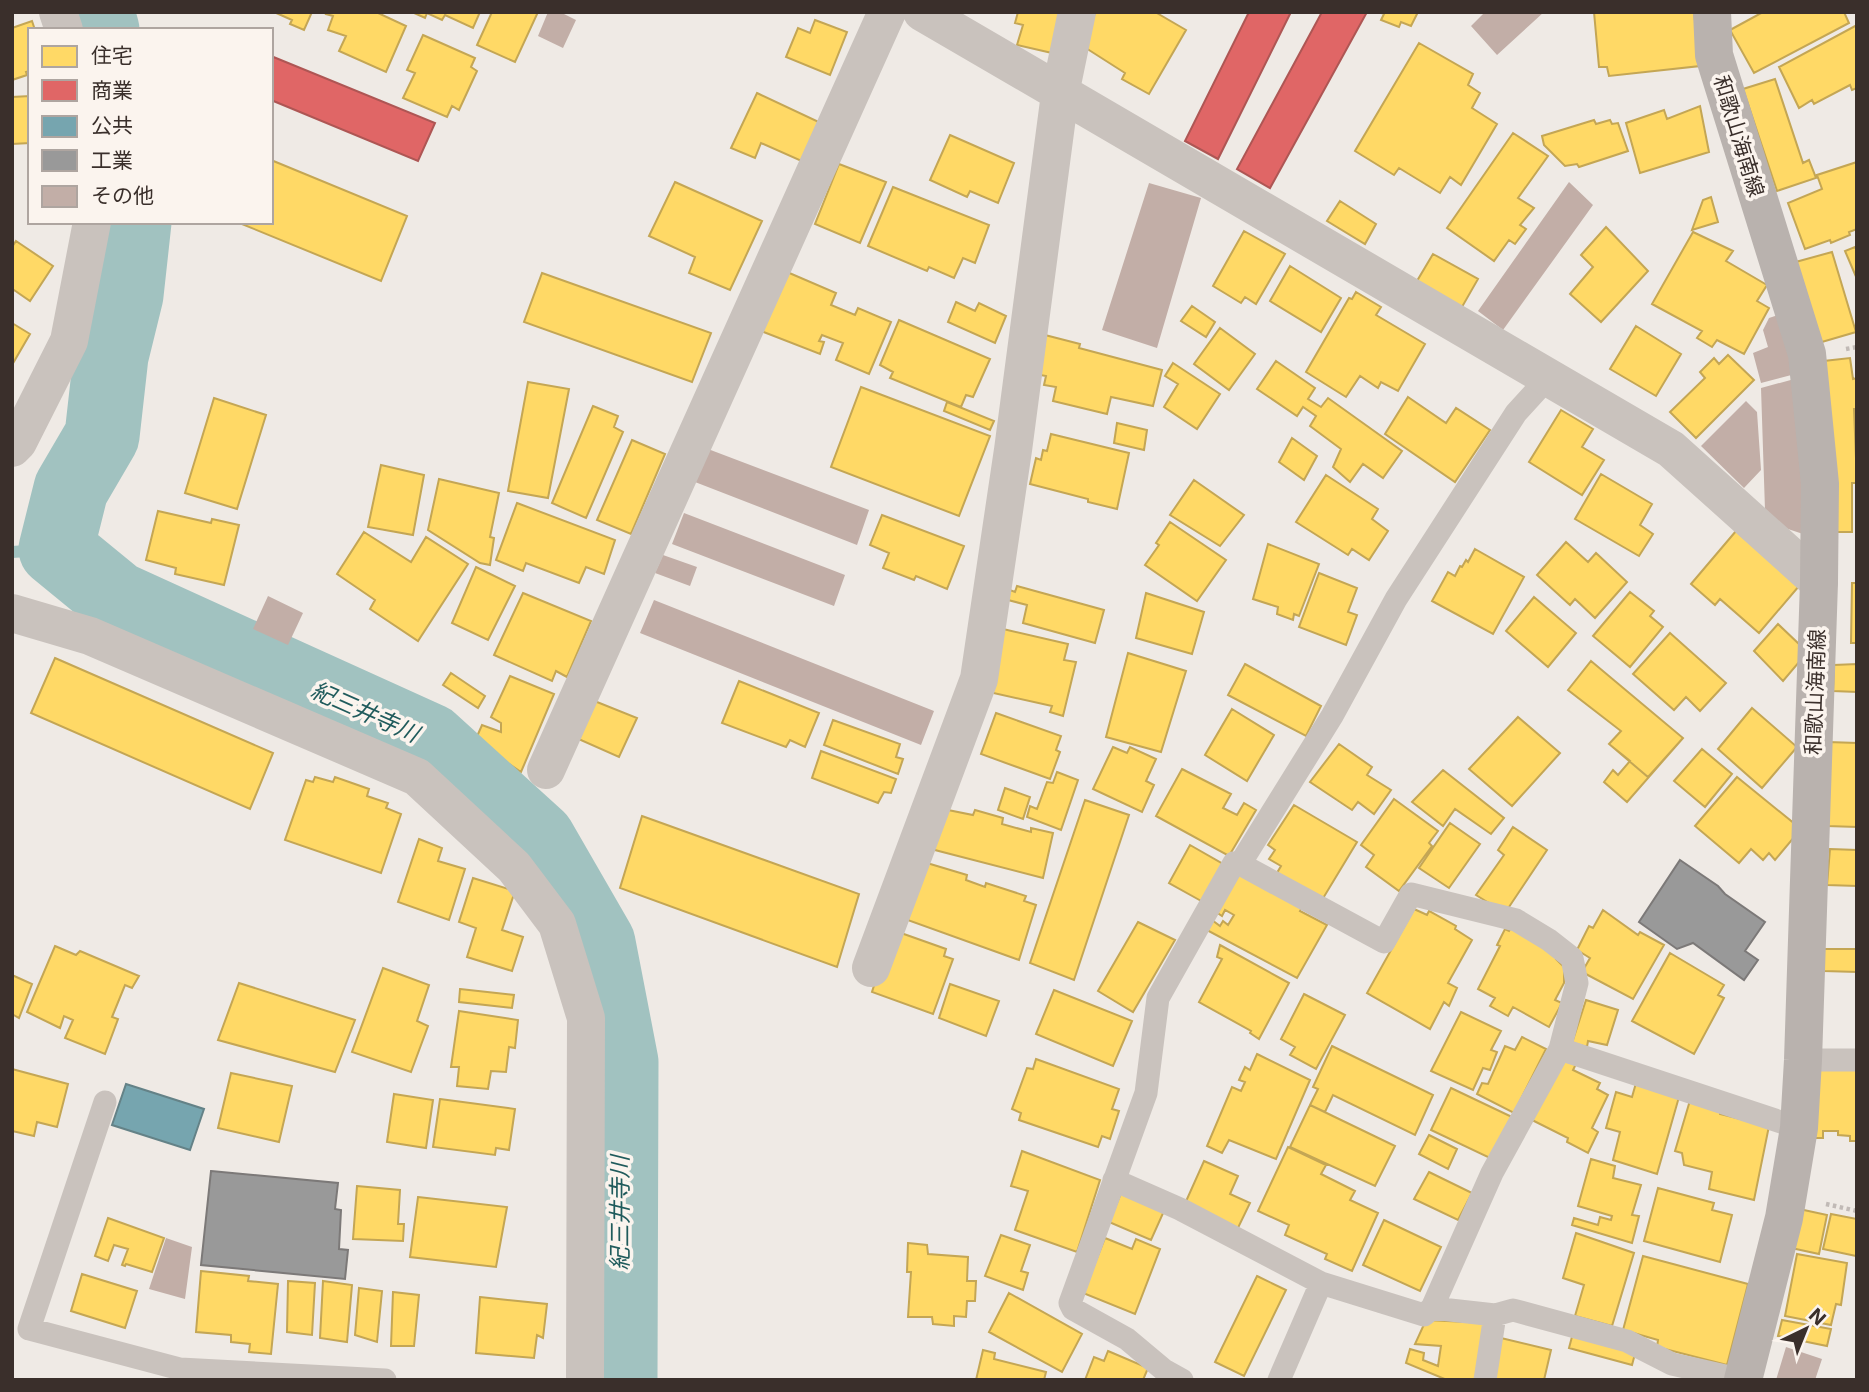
<svg xmlns="http://www.w3.org/2000/svg" width="1869" height="1392" font-family="Inter,'Noto Sans JP',sans-serif">
  <style>
    .homes { fill: #ffd966; stroke: #c4a654; stroke-width: 2 }
    .shops { fill: #e06666; stroke: #ae5654; stroke-width: 2 }
    .public { fill: #76a5af; stroke: #648287; stroke-width: 2 }
    .industry { fill: #999; stroke: #7c7978; stroke-width: 2 }
    .lines { fill: none; stroke-linecap: round; stroke-linejoin: round }
    .stream { stroke: #a1c2c0; stroke-width: 12 }
    .river { stroke: #a1c2c0; stroke-width: 75 }
    .building { fill: #c2aea7 }
    .path { stroke: #c1bab6; stroke-width: 4.5; stroke-dasharray: 3.5 3.5; stroke-linecap: butt }
    .lane { stroke: #c9c2bd; stroke-width: 23 }
    .street { stroke: #c9c2bd; stroke-width: 38 }
    .secondary { stroke: #b9b2ae; stroke-width: 38 }
    .labels { text-anchor: middle; dominant-baseline: central; stroke-width: 7; stroke-linejoin: round; paint-order: stroke }
    .street-label { font-size: 21px; fill: #3a2f2b; stroke: #fbf4ee }
    .water-label { font-size: 23px; font-style: italic; fill: #205b5c; stroke: #fbf4ee }
  </style>
  <rect width="100%" height="100%" fill="#efeae5"/>
  <path class="homes" d="M274,12h38l-8,18 -14,-6 2,-4z
    M327,12h49l30,14 -20,46 -47,-21 7,-15 -18,-6 5,-14 -7,-2z
    M412,12h68l-7,16 -28,-13 -3,5 -15,-7 -2,5z
    M492,12h46l-23,50 -38,-17z
    M1018,12h45l-11,41 -35,-8 6,-20 -8,-2z
    M1096,12h59l31,18 -37,64 -27,-15 3,-6 -47,-30z
    M1379,12h39l-7,14 -10,-4 -2,5 -18,-7 3,-6z
    M1594,12h100l6,54 -91,10 -2,-9h-8z
    M1763,12h81l5,11 -95,50 -24,-43z
    M815,20l32,12 -17,43 -44,-18 12,-29 12,5z
    M32,21l3,9h-5v41l-4,1 1,3 -15,5v-52z
    M1857,25v63l-5,2 -2,-5 -36,19 -2,-4 -13,8 -20,-41z
    M423,35l52,23 -4,9 6,4 -18,39 -7,-4 -5,11 -44,-19 12,-25 -8,-3z
    M1419,43l54,31 -5,11 12,8 -8,15 25,16 -36,61 -11,-8 -10,16 -41,-25 -5,7 -39,-24z
    M1775,79l28,84 6,-3 7,18 -39,13 -34,-102z
    M757,93l66,31 -17,39 -45,-20 -6,15 -24,-10z
    M30,96v47l-18,1v-47z
    M1700,106l9,46 -69,21 -14,-50 38,-13 3,9z
    M1594,120l2,4 14,-4 2,4 6,-1 10,28 -49,16 -2,-3 -12,2 -21,-21 -2,-9z
    M1513,133l35,23 -30,42 16,10 -14,17 6,4 -11,15 -6,-4 -15,21 -47,-33z
    M950,135l64,28 -16,40 -28,-12 -3,6 -37,-17z
    M271,160l136,56 -26,65 -144,-59h34z
    M1857,162v67l-8,3 1,3 -19,8 -1,-3 -25,9 -17,-46 34,-14 -5,-14z
    M839,164l47,18 -26,61 -45,-19z
    M675,182l87,39 -32,69 -41,-17 6,-16 -46,-21z
    M893,187l96,38 -14,38 -12,-5 -9,20 -25,-11 -2,4 -59,-25z
    M1711,197l7,25 -26,8 11,-30z
    M1340,201l36,23 -11,20 -38,-23z
    M1606,227l42,44 -47,51 -31,-28 23,-27 -12,-12z
    M1244,231l41,23 -29,50 -11,-7 -4,6 -28,-17z
    M1693,232l40,19 -7,10 41,24 -10,16 12,7 -25,46 -27,-14 -5,7 -15,-9 5,-7 -50,-27z
    M16,241l37,25 -23,35 -16,-11 -2,2v-45z
    M1855,247l2,3v29l-12,-28z
    M1832,252l24,80 -41,12 -23,-81z
    M1433,254l45,25 -16,28 -45,-26z
    M1290,266l51,32 -20,34 -51,-31z
    M787,272l49,21 -5,12 24,10 3,-7 33,14 -22,52 -33,-14 7,-17 -21,-8 -3,6 5,1 -4,12 -64,-25z
    M542,273l169,60 -19,49 -168,-60z
    M1356,292l25,15 -5,8 49,29 -27,47 -17,-9 -3,6 -18,-12 -14,21 -40,-25 43,-74 3,1z
    M956,302l19,9 4,-8 27,13 -11,27 -47,-21z
    M1192,306l23,16 -9,15 -25,-16z
    M899,320l91,39 -17,38 -7,-2 -5,12 -71,-29 3,-6 -13,-7z
    M12,323l18,11 -18,31z
    M1636,326l45,28 -25,42 -46,-27z
    M1220,328l35,26 -26,36 -35,-26z
    M1045,335l35,9 -1,4 83,22 -9,36 -42,-9 -4,17 -54,-13 3,-14 -12,-2 2,-9 -11,-2z
    M1728,355l26,25 -58,58 -26,-26 35,-34 -5,-6 14,-14 5,6z
    M1850,358l3,21 4,-1v31h-3l3,74h-5v49h-26l-11,-170z
    M1276,361l39,27 -7,11 13,8 7,-9 74,53 -19,27 -20,-14 -13,18 -17,-15 8,-18 -31,-23 6,-10 -13,-9 -6,9 -40,-27z
    M1173,363l47,31 -23,35 -33,-22 14,-23 -13,-8z
    M528,382l41,7 -21,109 -40,-7z
    M861,387l129,49 -31,80 -128,-49z
    M1408,397l38,26 10,-15 34,22 -35,52 -70,-48z
    M214,398l52,17 -29,94 -52,-16z
    M947,402l47,19 -4,9 -46,-19z
    M593,406l25,10 -4,11 9,5 -37,86 -34,-15z
    M1561,410l32,19 -11,18 22,13 -22,35 -53,-33z
    M1117,423l30,7 -3,20 -30,-7z
    M1051,434l78,19 -12,56 -29,-7v-3l-58,-15 6,-26 5,2 2,-10 4,1z
    M1292,438l25,18 -13,24 -25,-18z
    M632,440l33,14 -34,80 -34,-14z
    M381,465l43,10 -11,60 -45,-8z
    M1601,474l51,30 -12,21 13,9 -14,22 -64,-37z
    M1326,475l52,34 -6,10 16,12 -19,29 -17,-11 -4,6 -52,-33z
    M439,479l60,14 -9,44 4,1 -4,27 -10,-2 -52,-33z
    M1194,480l50,35 -24,31 -50,-31z
    M517,503l98,37 -11,34 -18,-7 -7,16 -53,-20 -3,8 -27,-11z
    M158,511l53,12 1,-4 27,6 -15,60 -49,-11 1,-6 -30,-8z
    M882,515l82,31 -17,43 -31,-13 -2,4 -31,-12 6,-15 -19,-8z
    M1170,522l56,38 -29,41 -52,-36 14,-20 -3,-2z
    M1736,531l63,55 -40,47 -39,-34 -5,6 -24,-21z
    M364,532l47,30 15,-25 42,27 -50,77 -48,-32 5,-9 -38,-26z
    M1566,542l22,20 8,-9 31,29 -32,36 -20,-19 -5,6 -33,-30z
    M1268,544l51,20 -20,52 -5,-2 -1,6 -16,-6 1,-7 -25,-8z
    M1475,549l49,28 -31,57 -61,-33 16,-29 7,4 5,-10 2,1 4,-7 2,2z
    M476,567l39,19 -27,54 -36,-17z
    M1319,573l38,15 -9,24 9,3 -11,30 -47,-18z
    M1852,583h5v60h-6z
    M1017,586l87,24 -9,33 -72,-20 4,-18 -19,-5 2,-10 5,2z
    M1630,592l24,19 -4,5 13,11 -33,40 -37,-31z
    M523,593l68,28 -24,56 -11,-6 -4,10 -58,-26z
    M1146,593l58,19 -12,42 -56,-16z
    M1534,597l42,36 -28,34 -42,-36z
    M1778,624l22,21v16l-17,20 -29,-30z
    M1003,629l65,15 -4,16 12,2 -13,54 -13,-4 2,-6 -63,-14z
    M1670,633l56,50 -26,28 -14,-14 -12,13 -41,-36z
    M1128,653l58,18 -25,81 -55,-15z
    M55,658l218,95 -23,56 -219,-96z
    M1591,661l92,77 -56,64 -23,-20 9,-12 5,5 12,-14 -21,-17 12,-13 -53,-41z
    M1591,661l92,77 -35,39 -39,-33 12,-13 -53,-41z
    M1245,664l76,42 -15,30 -78,-41z
    M1857,664v28l-24,-1 1,-26z
    M451,673l34,23 -7,12 -35,-23z
    M510,676l44,18 -33,78 -46,-31 7,-16 19,7v-9l-10,-6z
    M739,681l80,32 -14,34 -15,-7 -4,7 -64,-24z
    M592,700l45,18 -18,39 -45,-20z
    M1752,708l45,39 -35,41 -44,-39z
    M1232,709l42,26 -27,46 -42,-26z
    M996,713l65,23 -5,14 4,2 -10,27 -69,-25z
    M1518,717l42,36 -48,53 -43,-37z
    M833,720l67,24 -4,13 7,2 -5,15 -74,-29z
    M1828,742l29,1v84l-30,-1z
    M1339,744l33,23 -5,8 24,15 -17,24 -16,-12 -6,8 -42,-28z
    M1113,747l14,6 3,-6 26,12 -10,22 8,4 -12,27 -49,-23z
    M1702,749l30,25 -27,33 -31,-26z
    M821,751l75,28 -5,14 -7,-1 -6,11 -66,-25z
    M1182,769l49,25 -8,14 14,7 7,-12 12,7 -27,46 -73,-40z
    M1443,770l61,48 -13,16 -36,-25 -12,17 -31,-24z
    M1057,772l21,8 -17,50 -34,-13 3,-11 7,3 10,-27 6,1z
    M315,777l18,5 2,-5 34,12 -2,7 21,7 -2,5 15,6 -20,59 -96,-33 21,-60 7,2z
    M1737,777l64,52 -26,31 -6,-7 -6,7 -12,-11 -12,14 -44,-37z
    M1005,788l25,9 -7,22 -25,-9z
    M1394,799l44,32 -9,12 3,3 -33,45 -33,-24 8,-12 -13,-10z
    M1085,800l44,15 -55,165 -44,-17z
    M1294,805l63,37 -38,63 -45,-27 7,-12 -12,-7 6,-9 -7,-5z
    M948,810l25,5 2,-5 28,8 -1,6 29,8v-4l22,5 -10,45 -112,-29z
    M642,816l217,78 -22,73 -217,-79z
    M1450,823l30,21 -31,44 -30,-20z
    M1513,827l34,23 -42,63 -29,-18 28,-40 -6,-5z
    M419,839l23,9 -4,13 27,8 -16,51 -51,-18z
    M1190,845l33,19 -20,38 -34,-19z
    M1830,849l27,1v36l-30,-1z
    M927,863l40,12 -1,5 19,7 1,-4 40,13 -2,5 12,4 -17,55 -117,-42z
    M1236,868l67,38 -3,5 27,14 -30,53 -94,-50 5,-11 12,9 3,-5 5,4 6,-10 -9,-5 -3,6 -9,-6z
    M473,878l42,13 -13,39 21,7 -11,34 -45,-14 9,-29 -17,-6z
    M1414,909l13,6 2,-4 27,15 -1,3 17,11 -24,43 9,5 -8,18 -5,-4 -14,27 -63,-36z
    M1603,910l35,25 2,-3 24,13 -31,54 -51,-27 8,-14 -13,-8 12,-24 4,2z
    M1138,922l37,18 -42,72 -35,-21z
    M1511,927l48,26 -3,6 8,8v16l-9,17 7,3 -13,24 -36,-20 -5,9 -18,-10 5,-8 -17,-9 22,-43 -3,-1 8,-16 4,2z
    M901,933l45,16 -2,7 9,3 -20,55 -61,-22 18,-57z
    M1220,945l69,38 -30,56 -9,-6 1,-2 -52,-29 23,-43 -5,-2z
    M55,946l21,9 4,-4 59,25 -7,12 -7,-3 -13,32 6,2 -13,35 -40,-16 8,-18 -9,-4 -4,12 -33,-16z
    M1823,949h34v23l-33,-1z
    M1670,953l54,32 -6,10 6,3 -30,56 -62,-33z
    M383,968l46,17 -12,36 11,5 -17,46 -59,-20z
    M12,975l20,9 -13,34 -7,-4z
    M239,983l116,37 -20,52 -117,-32z
    M950,984l49,17 -13,35 -47,-18z
    M460,989l54,6 -2,13 -53,-6z
    M1054,990l78,31 -19,45 -77,-32z
    M1304,994l41,21 -29,54 -26,-14 5,-8 -14,-8z
    M1586,1000l32,10 -11,35 -19,-4 -1,6 -15,-4z
    M459,1011l59,9 -3,28 -6,-1 -3,25 -15,-1 -3,18 -31,-3 2,-19h-8z
    M1461,1012l40,19 -10,19 6,2 -7,18 -7,-2 -10,22 -42,-19z
    M1522,1037l24,12 -32,64 -37,-19 5,-11 6,1 17,-38 10,4z
    M1332,1046l101,49 -18,40 -82,-40 -8,17 -15,-7 8,-16 -5,-2z
    M1257,1054l53,26 -34,79 -47,-19 -7,13 -15,-7 25,-59 9,4 4,-9 -6,-2 6,-13 5,3z
    M1566,1057l11,5 -4,8 27,13 -3,6 11,6 -16,33 6,4 -10,21 -21,-11 1,-4 -36,-18z
    M1036,1059l83,30 -7,20 7,2 -9,28 -8,-3 -4,11 -79,-27 2,-7 -9,-4 15,-41 6,1z
    M1811,1068l46,1v72h-7v-5l-12,-1v-4h-15v7h-18z
    M12,1069l56,15 -11,43 -20,-5 -3,14 -22,-5z
    M231,1073l61,13 -13,56 -61,-14z
    M1636,1083l43,14 -22,77 -44,-14 7,-28 -14,-4 10,-36 16,5z
    M1451,1088l61,29 -20,42 -61,-29z
    M394,1094l39,6 -7,48 -39,-6z
    M1691,1097l29,11v6l49,12 -15,74 -45,-11 3,-17 -28,-7 -2,-12 -7,-2z
    M440,1099l75,10 -6,41 -13,-2 -1,7 -62,-8z
    M1310,1105l85,41 -20,40 -85,-39z
    M1429,1135l28,14 -9,20 -29,-15z
    M1288,1147l38,18 -5,9 34,17 -5,9 28,13 -26,58 -27,-12 2,-5 -42,-19 4,-10 -31,-14z
    M1022,1151l78,29 -23,72 -62,-22 13,-39 -17,-5z
    M1591,1159l24,7 -2,12 28,7 -9,30 7,1 -7,27 -60,-18 2,-7 24,7 2,-8 11,3 1,-4 -34,-10z
    M1204,1161l34,15 -8,18 20,9 -14,29 -53,-24z
    M1429,1172l43,21 -14,27 -44,-21z
    M357,1186l43,4 -2,34h6l-1,17 -50,-2z
    M1658,1188l56,15 -2,7 20,5 -12,47 -76,-21z
    M1121,1193l43,18 -13,29 -42,-18z
    M418,1197l89,10 -11,60 -86,-10z
    M1790,1207l37,8 -8,39 -37,-8z
    M1831,1214l26,5 -1,37 -33,-7z
    M108,1218l56,20 -12,34 -26,-8 -1,2 -3,-1 6,-16 -14,-4 -6,16 -13,-5z
    M1384,1220l57,27 -21,44 -57,-26z
    M1576,1233l58,20 -22,73 -37,-10 9,-31 -21,-7z
    M1001,1235l29,10 -9,26 7,2 -5,17 -38,-14z
    M1105,1238l27,11 4,-10 24,10 -25,65 -52,-21z
    M908,1243l19,2 1,9 40,3 -1,24h9l-1,20h-8l-1,16 -12,-1v10l-21,-2 -1,-7h-24l3,-45h-4z
    M1797,1254l50,9 -6,42 -5,-1 -5,21 -46,-9z
    M1643,1256l105,28 -21,81 -70,-18 1,-7 -35,-10z
    M201,1271l48,5 -1,5 30,3 -7,70 -22,-2 1,-8 -19,-2v-7l-35,-3z
    M82,1274l55,17 -12,37 -54,-17z
    M1257,1276l29,14 -42,86 -29,-14z
    M288,1281l27,2 -3,52 -25,-3z
    M323,1281l29,4 -5,57 -27,-4z
    M359,1288l23,3 -5,51 -22,-7z
    M393,1292l26,3 -5,51h-23z
    M1009,1293l73,41 -20,38 -73,-40z
    M480,1297l67,7 -4,34 -6,-3 -3,23 -58,-5z
    M1426,1320l62,3 -12,57h-29l-41,-17 4,-14 14,4 -1,7 15,6 3,-20 -26,-2z
    M1782,1320l49,9 -4,17 -49,-10z
    M1573,1333l63,17 -4,15 -63,-17z
    M1501,1338l50,12 -7,30h-54z
    M983,1350l12,3 -1,6 52,13 -2,8h-68z
    M1108,1351l40,17 -5,12h-58l9,-23 10,4z"/>
  <path class="shops" d="M1249,12h42l-73,147 -33,-18z
    M1322,12h45l-97,176 -33,-19z
    M271,56l164,67 -17,38 -147,-61z"/>
  <path class="public" d="M126,1084l78,25 -14,41 -78,-25z"/>
  <path class="industry" d="M1680,860l38,26 7,8 40,28 -20,29 13,9 -14,20 -51,-37 -16,6 -38,-27z
    M211,1171l127,12 -3,26 6,1 -2,39 9,1 -3,29 -144,-14z"/>
  <g class="lines">
    <path class="stream" d="M12,552l44,-3"/>
    <path class="river" d="M97,12l5,18
      M134,222l-8,73 -15,61 -9,80 -31,53 -15,60 61,50 313,142 108,98 60,104 23,119 -1,318"/>
  </g>
  <path class="building" d="M548,12h12l16,8 -13,28 -25,-12z
    M1485,12h59l-47,43 -26,-29z
    M1569,182l24,23 -90,125 -25,-19z
    M1149,183l52,15 -44,150 -55,-18z
    M1778,315l21,58 -38,10 -8,-30 15,-6 -5,-17 6,-12z
    M1798,378l5,156 -18,-6 -20,-18 -4,-122z
    M1746,401l11,11 4,58 -17,18 -43,-42z
    M708,449l161,61 -12,35 -162,-63z
    M684,513l161,62 -11,31 -162,-62z
    M663,555l34,12 -7,19 -35,-13z
    M268,596l35,17 -15,32 -35,-16z
    M654,600l280,111 -13,34 -281,-112z
    M166,1238l26,9 -7,52 -36,-10z
    M1786,1347l36,12 -7,21h-39z"/>
  <g class="lines">
    <path class="path" d="M1846,349l11,-2
      M1826,1204l31,7"/>
    <path class="lane" d="M1240,864l144,78 27,-48 105,26 33,20 23,18 5,25 -17,66
      M1803,1060h54
      M105,1102l-76,227 151,40 205,11
      M1114,1180l66,29 141,74 103,32 8,-7 63,7 18,-5 114,31 45,23 71,16
      M1432,1308l60,-135 68,-124 239,79
      M1182,1380l-18,-10 -37,-31 -54,-30 -3,-6 76,-210 12,-95 76,-135 6,1 92,-148 64,-117 120,-186 31,-34
      M1279,1380l42,-97
      M1485,1380l10,-65"/>
    <path class="street" d="M58,12l6,18
      M922,12l749,437 148,133
      M12,448l6,-6 51,-101 23,-119
      M12,613l78,23 327,141 97,90 43,57 29,94 -1,362
      M546,770l341,-758
      M871,968l108,-289 34,-229 47,-356 17,-82"/>
    <path class="secondary" d="M1712,12l2,43 93,299 13,130 -1,98 -16,478 -4,68 -15,90 -41,162"/>
  </g>
  <g class="labels">
    <g class="street-label">
      <text transform="translate(1739 136) rotate(73)">和歌山海南線</text>
      <text transform="translate(1815 692) rotate(-88)">和歌山海南線</text>
    </g>
    <g class="water-label">
      <text transform="translate(365 712) rotate(24)">紀三井寺川</text>
      <text transform="translate(620 1213) rotate(-90)">紀三井寺川</text>
    </g>
  </g>
  <rect width="1869" height="1392" fill="none" stroke="#3a2f2b" stroke-width="28"/>
  <rect x="28" y="28" width="245" height="196" fill="#fbf4ee" stroke="#aea5a0" stroke-width="2"/>
  <rect x="42" y="46" width="35" height="21" fill="#ffd966" stroke="#aea5a0" stroke-width="2"/>
  <text x="91" y="63" font-size="21" fill="#3a2f2b">住宅</text>
  <rect x="42" y="80" width="35" height="21" fill="#e06666" stroke="#aea5a0" stroke-width="2"/>
  <text x="91" y="98" font-size="21" fill="#3a2f2b">商業</text>
  <rect x="42" y="116" width="35" height="21" fill="#76a5af" stroke="#aea5a0" stroke-width="2"/>
  <text x="91" y="133" font-size="21" fill="#3a2f2b">公共</text>
  <rect x="42" y="150" width="35" height="21" fill="#999999" stroke="#aea5a0" stroke-width="2"/>
  <text x="91" y="168" font-size="21" fill="#3a2f2b">工業</text>
  <rect x="42" y="186" width="35" height="21" fill="#c2aea7" stroke="#aea5a0" stroke-width="2"/>
  <text x="91" y="203" font-size="21" fill="#3a2f2b">その他</text>
  <g transform="translate(1806 1329) rotate(43)" stroke="#fbf4ee" stroke-width="5" paint-order="stroke">
  <path d="M0-5L12 26L0 18L-12 26Z" fill="#3a2f2b"/>
  <text y="-10" font-size="19" font-weight="bold" text-anchor="middle" fill="#3a2f2b">N</text>
  </g>
</svg>
